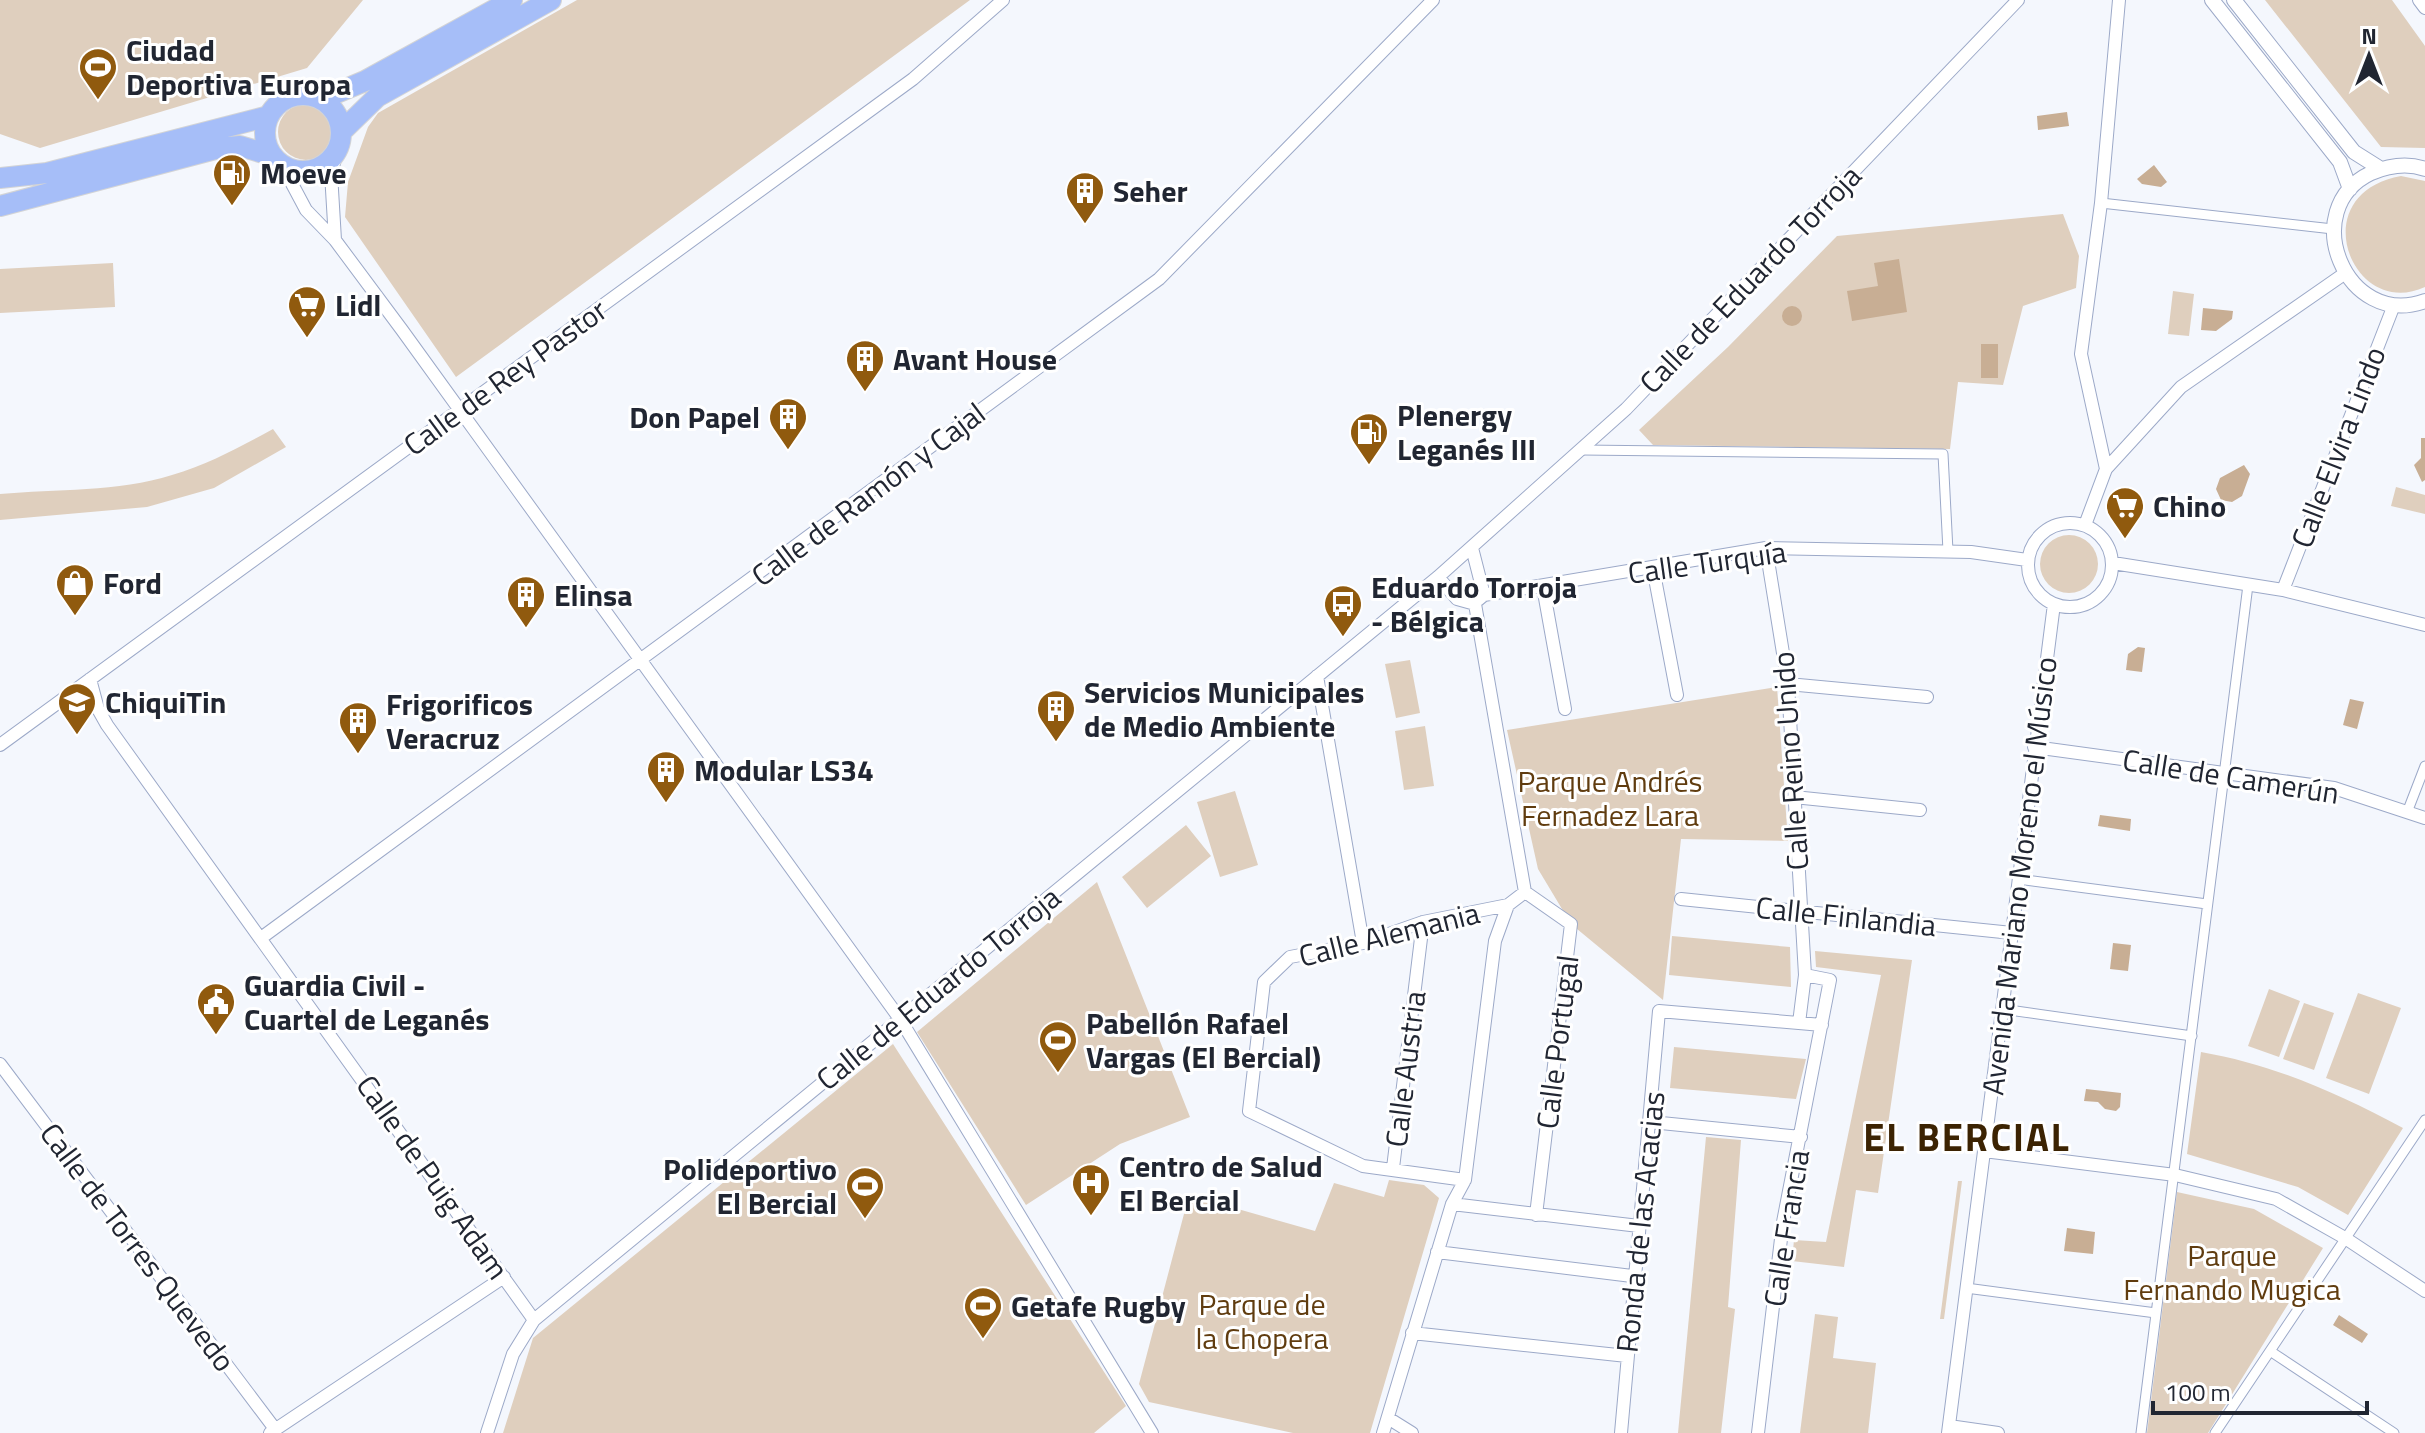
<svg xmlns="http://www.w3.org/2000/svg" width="2425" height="1433" font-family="'Titillium Web',sans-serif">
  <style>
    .green { fill: #dfcfbe }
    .water { fill: #c8ae94 }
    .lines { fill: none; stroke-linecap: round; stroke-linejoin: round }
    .pedestrian-casing { stroke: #9ca9c8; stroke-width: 11 }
    .minor-casing { stroke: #9ca9c8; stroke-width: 14 }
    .tertiary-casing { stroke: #9ca9c8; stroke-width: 16 }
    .trunk-casing { stroke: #d3d4d6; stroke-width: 22 }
    .pedestrian { stroke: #fff; stroke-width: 9 }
    .minor { stroke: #fff; stroke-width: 12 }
    .tertiary { stroke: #fff; stroke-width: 14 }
    .trunk { stroke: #a6bef8; stroke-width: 20 }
    .labels { text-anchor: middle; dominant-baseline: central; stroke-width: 6; stroke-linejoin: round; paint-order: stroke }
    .poi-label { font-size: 30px; font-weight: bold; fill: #212632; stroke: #fff; text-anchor: start }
    .street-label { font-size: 30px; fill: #212632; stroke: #fff }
    .park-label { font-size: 30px; fill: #603c0f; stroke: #fff }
    .district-label { font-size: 38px; font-weight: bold; letter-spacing: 2px; fill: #3c2302; stroke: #fff }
  </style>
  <rect width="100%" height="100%" fill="#f4f7fd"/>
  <path class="green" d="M0,0h363l-56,68 -267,80 -40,-14z
    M577,0h393l-514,377 -111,-160 3,-35 20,-55 10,-14z
    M2265,0h127l33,46v102l-44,-1z
    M278 132a28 28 0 1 1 56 0a28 28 0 1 1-56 0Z
    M2401,176l24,5v106c-73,34 -123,-93 -24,-111z
    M2063,214l16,42 -3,32 -53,18 -20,79 -45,-3 -8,67 -297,-4 -14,-15 89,-83 109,-111z
    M113,263l2,44 -115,6v-44z
    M2173,291l21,3 -5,42 -21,-2z
    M273,429l13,18 -72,41 -67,19 -147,13v-26c56,-5 118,-2 172,-19 37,-11 68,-28 101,-46z
    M2396,487l29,8v19l-34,-8z
    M2040 564a29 29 0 1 1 58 0a29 29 0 1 1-58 0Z
    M1410,660l10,53 -24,5 -11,-54z
    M1777,687l11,154 -107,-2 -18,161 -92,-76 -33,-55 -31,-139z
    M1425,726l9,60 -30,4 -9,-59z
    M1235,791l23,74 -38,12 -23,-75z
    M1186,825l25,31 -64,52 -25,-31z
    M1097,882l93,235 -70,27 -94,61 -109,-173z
    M1672,936l118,11 1,40 -122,-12z
    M1815,951l97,9 -34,233 -22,-3 -12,77 -52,-6 2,-21 32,2 55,-267 -65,-8z
    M2269,989l31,12 -21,56 -31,-11z
    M2358,993l43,15 -32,86 -43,-16z
    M2304,1003l30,10 -20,57 -31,-11z
    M893,1044l233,362 -32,27h-591l30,-95z
    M1674,1047l132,12 -10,40 -126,-11z
    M2201,1052c74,13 136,41 202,76l-55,87 -50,-28 -111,-33z
    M1706,1137l35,3 -13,167 7,2 -14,124h-43z
    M1389,1180l35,5 15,13 -69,235h-77l-144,-31 -10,-18 50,-189 126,36 19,-48 50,14z
    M1958,1181h4l-18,138h-4z
    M2177,1192l77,17 69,39 -115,185h-61z
    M1815,1314l23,3 -5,41 43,5 -8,70h-68z"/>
  <path class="water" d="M2067,112l2,14 -31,4 -1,-14z
    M2154,165l13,17 -6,5 -19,-3 -5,-5z
    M1899,259l8,53 -55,9 -5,-30 31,-5 -4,-23z
    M1782 316a10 10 0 1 1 20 0a10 10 0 1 1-20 0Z
    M2203,308l30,3 -1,8 -16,12 -15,-1z
    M1981,344h17v34h-17z
    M2421,438h4v42l-3,2 -8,-17 7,-7z
    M2244,465l6,9 -8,22 -10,6 -11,-2 -5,-11 4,-11z
    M2138,647l7,1 -3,24 -16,-2 2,-16z
    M2350,699l14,3 -7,27 -14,-4z
    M2100,815l31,4 -1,12 -32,-5z
    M2113,943l18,2 -3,26 -18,-2z
    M2086,1089l35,4 -1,14 -4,4 -11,-2 -7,-7 -14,-1z
    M2067,1228l28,4 -2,22 -29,-3z
    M2339,1315l29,19 -6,9 -29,-18z"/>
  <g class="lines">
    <defs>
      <path id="pedestrian" d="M2101,203l232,26
        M1582,450l361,4 5,97
        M2408,810l17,-44
        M2018,879l189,25
        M2002,1009l190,27
        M1966,1288l190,25
        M2270,1351l124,82
        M2141,1433l107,-848
        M2215,1433l210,-313"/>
      <path id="minor" d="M2419,0l6,8
        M282,165l24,45 29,30 67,90 498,689 252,414
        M335,240l-4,-67 8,-27
        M2106,469l-25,-115 20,-151 18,-203
        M2028 565a42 42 0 1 1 84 0a42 42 0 1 1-84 0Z
        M2085,525l21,-56 75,-82 163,-113
        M1472,548l12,47 -6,5
        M1766,548l22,136 17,291 -6,48
        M2113,563l170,27 142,35
        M1653,568l24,127
        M1438,577l19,22 18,5
        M1543,587l22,122
        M2283,590l111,-285
        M1484,595l282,-47 205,4 56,8
        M1317,676l46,267
        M90,679l8,30 9,16 427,595
        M1788,684l139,13
        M0,745l913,-666 90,-79
        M2034,747l300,41 91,30
        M1794,797l126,13
        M1525,892l46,32 -35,291
        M1681,899l331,34
        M261,938l898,-659 274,-279
        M0,1064l275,365
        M1651,1122l150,15
        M1984,1151l191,24 101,24 69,39 80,53
        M1393,1168l30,-246
        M1465,1180l-102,-14 -114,-55 15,-129 26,-25 73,-14 60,-21 85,-17
        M1452,1204l187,22
        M1437,1252l195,24
        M1412,1333l215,23
        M1388,1418l24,15
        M1949,1426l49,7
        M270,1433l234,-156
        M487,1433l26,-79 21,-34 904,-743 188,-168 392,-409
        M1383,1433l69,-229 13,-24 30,-239 13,-36 17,-13 -50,-288
        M1621,1433l38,-422 163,14
        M1758,1433l25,-211 47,-242 -25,-5
        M1948,1433l106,-829"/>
      <path id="tertiary" d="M2212,0l128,162 10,27
        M2234,0l120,152 27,17
        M2425,169c-17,-6 -37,-3 -54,4 -75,36 -25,157 54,128"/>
      <path id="trunk" d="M265 133a38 38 0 1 1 76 0a38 38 0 1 1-76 0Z
        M322,99l43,-18 147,-81
        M342,131l35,-34 174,-97
        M0,178l47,-5 222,-57
        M0,206l219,-58 21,-2 33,10"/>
    </defs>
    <use href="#pedestrian" class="pedestrian-casing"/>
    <use href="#minor" class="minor-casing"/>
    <use href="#tertiary" class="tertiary-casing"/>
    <use href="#trunk" class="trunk-casing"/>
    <use href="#pedestrian" class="pedestrian"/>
    <use href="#minor" class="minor"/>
    <use href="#tertiary" class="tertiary"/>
    <use href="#trunk" class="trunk"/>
  </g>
  <defs>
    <symbol id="stadium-pin" viewBox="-11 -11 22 30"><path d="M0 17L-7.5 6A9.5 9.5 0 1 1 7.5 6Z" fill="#905a0e" stroke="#fff"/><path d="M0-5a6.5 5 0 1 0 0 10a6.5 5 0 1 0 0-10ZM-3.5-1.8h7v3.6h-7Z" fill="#fff"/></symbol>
    <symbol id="fuel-pin" viewBox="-11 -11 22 30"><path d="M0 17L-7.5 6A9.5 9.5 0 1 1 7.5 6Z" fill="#905a0e" stroke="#fff"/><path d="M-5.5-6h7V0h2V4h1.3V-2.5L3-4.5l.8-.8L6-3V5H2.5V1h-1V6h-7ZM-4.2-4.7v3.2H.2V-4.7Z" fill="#fff"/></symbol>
    <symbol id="building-pin" viewBox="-11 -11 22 30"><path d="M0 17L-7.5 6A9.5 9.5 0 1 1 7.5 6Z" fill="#905a0e" stroke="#fff"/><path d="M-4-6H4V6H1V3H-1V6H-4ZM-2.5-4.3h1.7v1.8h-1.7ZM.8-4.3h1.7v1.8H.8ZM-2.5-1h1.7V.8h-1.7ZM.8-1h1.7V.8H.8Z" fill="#fff"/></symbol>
    <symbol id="supermarket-pin" viewBox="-11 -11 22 30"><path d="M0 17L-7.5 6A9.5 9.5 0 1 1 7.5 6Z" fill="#905a0e" stroke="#fff"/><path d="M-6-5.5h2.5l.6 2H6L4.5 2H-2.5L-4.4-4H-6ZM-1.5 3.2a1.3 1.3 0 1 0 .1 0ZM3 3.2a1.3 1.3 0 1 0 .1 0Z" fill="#fff"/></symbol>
    <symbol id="shop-pin" viewBox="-11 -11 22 30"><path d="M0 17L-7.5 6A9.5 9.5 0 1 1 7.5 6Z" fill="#905a0e" stroke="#fff"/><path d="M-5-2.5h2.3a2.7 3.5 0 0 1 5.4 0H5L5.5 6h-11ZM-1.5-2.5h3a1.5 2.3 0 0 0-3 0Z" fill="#fff"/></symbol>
    <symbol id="bus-pin" viewBox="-11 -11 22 30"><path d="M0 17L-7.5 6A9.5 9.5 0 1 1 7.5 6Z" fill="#905a0e" stroke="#fff"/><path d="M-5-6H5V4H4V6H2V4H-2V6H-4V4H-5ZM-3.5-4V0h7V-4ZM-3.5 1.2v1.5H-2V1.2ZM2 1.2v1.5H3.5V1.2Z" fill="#fff"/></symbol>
    <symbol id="school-pin" viewBox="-11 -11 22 30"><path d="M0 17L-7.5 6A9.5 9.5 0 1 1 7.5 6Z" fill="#905a0e" stroke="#fff"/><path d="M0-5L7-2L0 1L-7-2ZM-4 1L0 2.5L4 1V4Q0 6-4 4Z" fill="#fff"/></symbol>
    <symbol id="civic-pin" viewBox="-11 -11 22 30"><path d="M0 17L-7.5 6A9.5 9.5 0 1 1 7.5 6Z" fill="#905a0e" stroke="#fff"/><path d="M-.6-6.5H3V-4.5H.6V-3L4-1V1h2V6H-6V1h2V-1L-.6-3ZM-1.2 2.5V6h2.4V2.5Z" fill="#fff"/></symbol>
    <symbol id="hospital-pin" viewBox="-11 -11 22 30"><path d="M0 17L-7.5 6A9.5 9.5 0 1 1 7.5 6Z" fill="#905a0e" stroke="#fff"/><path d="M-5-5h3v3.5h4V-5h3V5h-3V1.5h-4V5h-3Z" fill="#fff"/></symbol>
  </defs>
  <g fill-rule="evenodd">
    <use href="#stadium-pin" x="76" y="45" width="44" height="60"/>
    <use href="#fuel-pin" x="210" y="151" width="44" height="60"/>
    <use href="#building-pin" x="1063" y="169" width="44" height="60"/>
    <use href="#supermarket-pin" x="285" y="283" width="44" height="60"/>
    <use href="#building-pin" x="843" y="337" width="44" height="60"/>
    <use href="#building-pin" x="766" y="395" width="44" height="60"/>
    <use href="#fuel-pin" x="1347" y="410" width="44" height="60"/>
    <use href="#supermarket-pin" x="2103" y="484" width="44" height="60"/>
    <use href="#shop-pin" x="53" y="561" width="44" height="60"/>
    <use href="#building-pin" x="504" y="573" width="44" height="60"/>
    <use href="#bus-pin" x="1321" y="582" width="44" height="60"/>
    <use href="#school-pin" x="55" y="680" width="44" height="60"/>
    <use href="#building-pin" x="1034" y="687" width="44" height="60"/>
    <use href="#building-pin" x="336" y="699" width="44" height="60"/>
    <use href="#building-pin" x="644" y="748" width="44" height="60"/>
    <use href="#civic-pin" x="194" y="980" width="44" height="60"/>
    <use href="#stadium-pin" x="1036" y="1018" width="44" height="60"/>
    <use href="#hospital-pin" x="1069" y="1161" width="44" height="60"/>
    <use href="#stadium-pin" x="843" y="1164" width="44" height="60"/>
    <use href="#stadium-pin" x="961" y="1284" width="44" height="60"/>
  </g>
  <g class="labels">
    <g class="poi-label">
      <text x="126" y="50">Ciudad<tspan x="126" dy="34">Deportiva Europa</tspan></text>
      <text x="260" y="173">Moeve</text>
      <text x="1113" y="191">Seher</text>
      <text x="335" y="305">Lidl</text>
      <text x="893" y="359">Avant House</text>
      <text x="1397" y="415">Plenergy<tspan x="1397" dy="34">Leganés III</tspan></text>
      <text x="760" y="417" text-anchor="end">Don Papel</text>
      <text x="2153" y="506">Chino</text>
      <text x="103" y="583">Ford</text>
      <text x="1371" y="587">Eduardo Torroja<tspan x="1371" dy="34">- Bélgica</tspan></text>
      <text x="554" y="595">Elinsa</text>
      <text x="1084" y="692">Servicios Municipales<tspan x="1084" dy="34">de Medio Ambiente</tspan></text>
      <text x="105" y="702">ChiquiTin</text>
      <text x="386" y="704">Frigorificos<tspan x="386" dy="34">Veracruz</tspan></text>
      <text x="694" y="770">Modular LS34</text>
      <text x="244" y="985">Guardia Civil -<tspan x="244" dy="34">Cuartel de Leganés</tspan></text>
      <text x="1086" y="1023">Pabellón Rafael<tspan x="1086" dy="34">Vargas (El Bercial)</tspan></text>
      <text x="1119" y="1166">Centro de Salud<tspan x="1119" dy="34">El Bercial</tspan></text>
      <text x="837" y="1169" text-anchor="end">Polideportivo<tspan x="837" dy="34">El Bercial</tspan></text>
      <text x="1011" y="1306">Getafe Rugby</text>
    </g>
    <g class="street-label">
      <text transform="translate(1750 279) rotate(-46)">Calle de Eduardo Torroja</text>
      <text transform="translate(505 377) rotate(-36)">Calle de Rey Pastor</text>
      <text transform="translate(2338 447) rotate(-69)">Calle Elvira Lindo</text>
      <text transform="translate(868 494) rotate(-37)">Calle de Ramón y Cajal</text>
      <text transform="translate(1707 562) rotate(-8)">Calle Turquía</text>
      <text transform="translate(1790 761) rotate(-94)">Calle Reino Unido</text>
      <text transform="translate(2231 776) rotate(9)">Calle de Camerún</text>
      <text transform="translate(2019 876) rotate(-83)">Avenida Mariano Moreno el Músico</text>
      <text transform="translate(1846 916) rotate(6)">Calle Finlandia</text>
      <text transform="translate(1389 934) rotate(-14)">Calle Alemania</text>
      <text transform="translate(938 988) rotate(-39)">Calle de Eduardo Torroja</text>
      <text transform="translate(1557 1042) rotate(-83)">Calle Portugal</text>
      <text transform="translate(1405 1069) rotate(-83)">Calle Austria</text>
      <text transform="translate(433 1177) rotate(55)">Calle de Puig Adam</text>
      <text transform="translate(1640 1222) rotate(-84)">Ronda de las Acacias</text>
      <text transform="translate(1786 1228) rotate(-81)">Calle Francia</text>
      <text transform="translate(138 1247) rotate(53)">Calle de Torres Quevedo</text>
    </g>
    <g class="park-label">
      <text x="1610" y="781">Parque Andrés<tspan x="1610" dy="34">Fernadez Lara</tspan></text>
      <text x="2232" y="1255">Parque<tspan x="2232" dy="34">Fernando Mugica</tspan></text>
      <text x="1262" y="1304">Parque de<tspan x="1262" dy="34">la Chopera</tspan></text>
    </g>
    <g class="district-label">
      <text x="1967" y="1137">EL BERCIAL</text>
    </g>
  </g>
  <g transform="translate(2369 56)" stroke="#ffffff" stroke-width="6" paint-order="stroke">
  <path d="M0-6L14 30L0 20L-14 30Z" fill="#212632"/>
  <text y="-12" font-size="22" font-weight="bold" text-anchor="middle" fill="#212632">N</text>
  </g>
  <path d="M2153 1401v12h214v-12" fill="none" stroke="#212632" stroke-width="4"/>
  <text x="2165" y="1401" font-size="24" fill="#212632" stroke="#ffffff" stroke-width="6" paint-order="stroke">100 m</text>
</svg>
